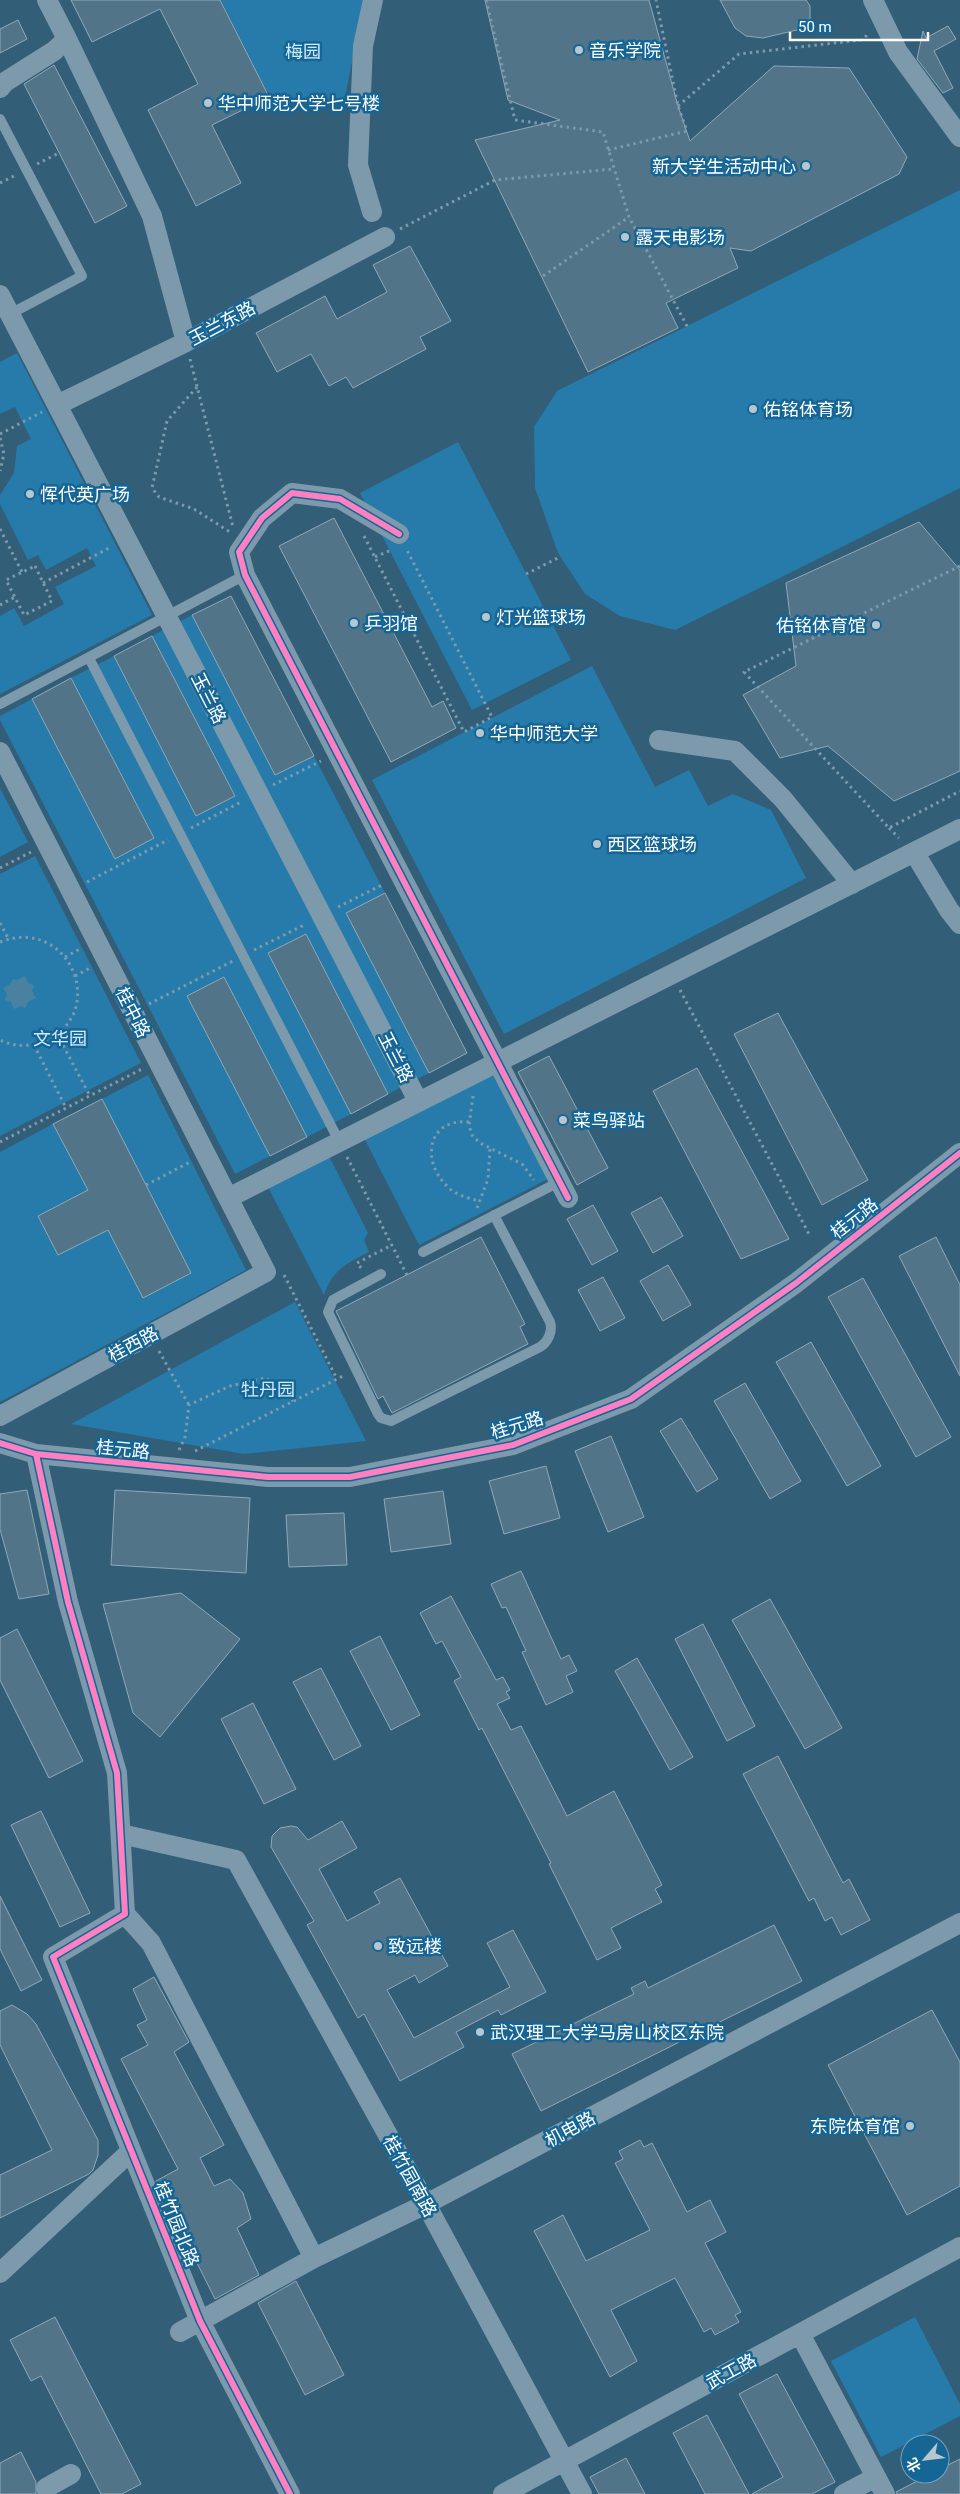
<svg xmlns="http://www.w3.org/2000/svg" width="960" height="2494" font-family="Roboto,'Noto Sans SC',sans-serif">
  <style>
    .green { fill: #267baa }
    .water { fill: #4a81a1 }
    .building { fill: #517488; stroke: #90a9b8 }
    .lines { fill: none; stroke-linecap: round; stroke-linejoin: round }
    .path { stroke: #7c9aab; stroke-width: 3; stroke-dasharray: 2.5 4; stroke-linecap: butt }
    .lane { stroke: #7c9aab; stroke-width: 10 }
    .street { stroke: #7c9aab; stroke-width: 20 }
    .cycleway-casing { stroke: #156595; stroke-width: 9 }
    .cycleway { stroke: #ff80c0; stroke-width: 6 }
    .poi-dot { fill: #b7c7d0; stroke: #156595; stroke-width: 2 }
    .labels { text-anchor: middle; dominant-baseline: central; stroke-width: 5; stroke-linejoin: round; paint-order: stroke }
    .poi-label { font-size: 18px; fill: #fff; stroke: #156595; text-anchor: start }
    .park-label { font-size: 18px; fill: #cdebfc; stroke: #156595 }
    .street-label { font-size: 18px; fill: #fff; stroke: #156595 }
  </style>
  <rect width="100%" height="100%" fill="#325e78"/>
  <path class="green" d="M221,0h144l-21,101 -50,2 -28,-12z
    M960,190v298l-285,142 -55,-14 -35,-22 -27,-41 -23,-65 -1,-61 23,-36z
    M17,353l135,262 -152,79v-78l14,-8 10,18 40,-22 -9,-17 41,-21 -9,-18 -41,22 -8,-15 -10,5 -28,-56v-9l14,-22 3,-27 14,-7 -16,-32 -15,7v-52z
    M458,442l113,218 -99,50 -112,-217z
    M192,615l83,160 39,-19 71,137 -38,20 82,160 -41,21 -82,-160 -38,19 83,161 -44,23 -83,-160 -37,19 83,160 -35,18 -235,-454v-4l32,-17 83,159 39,-20 -83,-160 43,-22 82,160 39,-20 -83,-160z
    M592,666l63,121 34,-17 19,36 25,-12 38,16 35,68 -302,156 -132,-254z
    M0,788l28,54 -28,15z
    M35,856l106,207 -141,73v-262z
    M495,1070l55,108 -131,67 -55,-107z
    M148,1075l98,195 -246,132v-250l53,-28 35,66 -50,26 20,39 50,-25 -6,-131z
    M329,1156l39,77 -4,7 5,12c-23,12 -36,17 -45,43l-56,-108z
    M295,1302l71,139 -122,13 -173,-30z
    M915,2317l45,87v12l-79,41 -50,-96z"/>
  <path class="water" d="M25,976l3,7 6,2 -2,6 4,7 -8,4 -3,6 -4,-2 -7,3 -3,-7 -6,-2 2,-6 -4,-6 7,-4 3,-5 4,1z"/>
  <path class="building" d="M71,0h149l49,97 -57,28 29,58 -45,23 -48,-96 50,-26 -38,-75 -68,33z
    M485,0h164l29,106 12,35 84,-75 75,2 58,89 -8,17 -148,77 -21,-3 8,20 -72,35 12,25 -90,44 -113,-232 85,-20 -52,-20z
    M720,0h86l4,6v13l-9,10 -38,9 -17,-2 -11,-8z
    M18,20l9,19 -27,14v-24z
    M948,26l8,13 -22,12 19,37 -10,5 -26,-34 6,-28 3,7z
    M54,65l73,141 -32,17 -71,-139z
    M410,246l41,75 -31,16 6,12 -73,39 -7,-11 -17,9 -18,-32 -34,18 -21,-39 69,-37 12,23 50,-27 -14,-27z
    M334,518l98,189 11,-6 13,27 -65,34 -112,-216z
    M919,522l41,48v201l-66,30 -66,-55 -48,12 -37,-63 53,-29 -10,-83z
    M231,596l83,160 -39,19 -83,-160z
    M152,636l83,160 -39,20 -82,-160z
    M71,678l83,160 -39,21 -83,-160z
    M385,893l82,160 -38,20 -83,-160z
    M306,934l82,160 -37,20 -83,-161z
    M224,977l83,160 -37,19 -83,-160z
    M778,1013l90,167 -46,25 -88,-171z
    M549,1056l59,112 -31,17 -59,-113z
    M697,1068l92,171 -48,20 -88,-168z
    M102,1099l89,174 -48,25 -35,-68 -50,25 -20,-39 50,-26 -35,-66z
    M661,1197l22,39 -30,17 -22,-40z
    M593,1205l25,46 -26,14 -25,-46z
    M481,1237l44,87 -5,3 8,17 -136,69 -9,-17 -5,3 -42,-88z
    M936,1237l24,48v91l-61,-120z
    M668,1265l23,40 -28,16 -23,-40z
    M603,1277l22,41 -25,13 -22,-41z
    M863,1278l88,159 -35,20 -88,-160z
    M811,1342l70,124 -34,20 -71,-124z
    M745,1383l56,98 -31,18 -56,-98z
    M681,1418l37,61 -21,13 -37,-61z
    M611,1436l33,81 -36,15 -33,-81z
    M546,1466l14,52 -56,16 -15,-53z
    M27,1490l22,104 -30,5 -19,-70v-35z
    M115,1490l135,8 -4,75 -135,-8z
    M443,1491l8,53 -60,8 -7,-53z
    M344,1513l3,52 -58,2 -3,-52z
    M521,1571l40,88 8,-4 8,16 -11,5 7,16 -27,13 -24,-53 4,-1 -20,-44 -4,1 -11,-24z
    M181,1593l59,46 -80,98 -27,-24 -30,-109z
    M451,1596l45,84 7,-3 7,13 -4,2 4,6 -13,6 14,26 10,-4 46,90 47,-25 48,94 -7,4 7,13 -51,26 10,20 -24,12 -48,-96 2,-1 -69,-135 -3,2 -25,-49 7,-4 -19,-36 -6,3 -16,-31z
    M770,1599l72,129 -37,21 -73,-129z
    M703,1624l52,102 -28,15 -52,-102z
    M17,1629l66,132 -34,17 -49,-98v-42z
    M380,1636l40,79 -29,15 -41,-79z
    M637,1658l56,99 -23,13 -55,-99z
    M321,1668l40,78 -27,14 -41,-78z
    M253,1703l43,86 -32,15 -43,-85z
    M778,1756l65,127 6,-4 21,41 -29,15 -9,-18 -7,4 -11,-23 -5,3 -66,-127z
    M41,1811l49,102 -30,14 -49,-102z
    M342,1821l15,27 -38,21 28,52 33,-18 -6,-11 26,-14 48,88 -29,17 -4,-8 -28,15 27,48 96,-51 -23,-44 26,-13 33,62 -45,23 -3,-5 -42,22 8,15 -64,34 -36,-67 -6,4 -51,-93 7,-4 -43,-74 1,-11 8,-8 11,-2 6,1 11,13z
    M0,1896l42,84 -21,11 -21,-42z
    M774,1925l28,56 -261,130 -29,-57 122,-60 -3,-6 14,-7 3,7z
    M154,1977l35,65 -15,10 50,93 -24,13 14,28 16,-7 13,14 8,26 -14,9 22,47 -44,24 -59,-118 22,-12 -57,-110 27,-14 -11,-20 10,-5 -14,-31z
    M12,2005l15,9 9,10 62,116v15l-5,15 -4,4 -89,44v-43l52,-25 -52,-105v-34z
    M932,2010l28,52v124l-53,29 -79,-150z
    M640,2140l4,7 8,-4 35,69 23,-12 16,32 -21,11 36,69 -6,3 4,7 -24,13 -4,-7 -7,4 -29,-54 -64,32 26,51 -27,16 -76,-146 29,-16 23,46 64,-31 -35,-67 8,-4 -4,-8z
    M296,2281l48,94 -39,20 -47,-92z
    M55,2317l86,167 -19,10h-21l-60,-118 -10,5 -21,-41z
    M777,2374l58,108 -23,12h-60l31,-17 -44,-83z
    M707,2415l42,79h-44l-32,-61z
    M21,2452l15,30v12h-36v-31z
    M626,2458l19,36h-46l-9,-17z
    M960,2459v35h-63l-1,-2 35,-18h9v-5z"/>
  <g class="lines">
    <path class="path" d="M486,0l29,120 88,12 26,85 59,111
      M678,106l61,-52 122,-14 9,-7
      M608,150l79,-19 -9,-25 -22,-106
      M37,164l22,-11
      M0,183l14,-7
      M400,229l95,-49 119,-11
      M543,276l86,-59
      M190,359l43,168
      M197,387l-30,34 -15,67 7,9 35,12 36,23
      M0,434l42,-22
      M0,438l4,16 -4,17
      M0,529l22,43
      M364,536l100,196 28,-15 -85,-167
      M375,557l16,-7
      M35,566l17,35 -28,14 -18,-35z
      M960,566l-216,106 145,156 71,-37
      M526,574l34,-17
      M43,583l68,-36
      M0,605l15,-8
      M273,785l48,-24
      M191,828l52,-27
      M889,828l10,10
      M0,868l31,-16
      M87,882l81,-42
      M338,907l46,-23
      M0,923l8,15
      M0,942c69,-27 110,70 45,99 -15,6 -31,6 -45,-1
      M254,950l52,-26
      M65,957l15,-8
      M75,976l15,-8
      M680,990l130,246
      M149,1004l84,-43
      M57,1034l33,62
      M34,1045l32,63
      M473,1096l-4,29 3,10 8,8 42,21 12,16
      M469,1122c-42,-4 -48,39 -22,64 8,9 21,12 32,15
      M0,1142l142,-73
      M347,1157l60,118
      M146,1185l44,-23
      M477,1208l11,-29 2,-30
      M361,1268l-4,-5 35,-18
      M284,1275l53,104
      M159,1351l30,54
      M179,1450l6,-13 4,-32 41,-19 36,-8 27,23
      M195,1451l148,-75"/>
    <path class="lane" d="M0,119l82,157 -72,38
      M89,658l250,483
      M0,704l245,-129
      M423,1252l136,-70
      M381,1274l-48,26 -5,12 50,102 3,4 10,3 149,-74c8,-5 13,-16 10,-25l-56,-107"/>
    <path class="street" d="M873,0l25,52 62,85
      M67,39l85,177 34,126
      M0,88l5,-6 49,-31 13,-12 -20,-39
      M372,212l-14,-47 5,-119 10,-46
      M0,295l418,806
      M57,405l129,-63 199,-105
      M399,534l-59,-35 -48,-6 -30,25 -23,34 6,23 323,623
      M659,740l76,11 48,48 69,85
      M0,752l266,520 -266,144
      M914,852l35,58 11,14
      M228,1198l732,-369
      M0,1443l36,11 232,23h82l163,-32 118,-46 165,-116 164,-130
      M36,1454l32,148 49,171 8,141 -72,43 147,364 90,173
      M121,1834l115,26 190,344 156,290
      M125,1914l26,29 163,315
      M0,2273l131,-122
      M180,2332l134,-74 112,-54 534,-281
      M800,2334l76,143 -32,17
      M876,2477l9,17
      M46,2488l25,-14
      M503,2494l457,-247"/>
    <defs>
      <path id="cycleway" d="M399,534l-59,-35 -48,-6 -30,25 -23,34 6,23 323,623
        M0,1443l36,11 232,23h82l163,-32 118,-46 165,-116 164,-130
        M36,1454l32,148 49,171 8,141 -72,43 147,364 90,173"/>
    </defs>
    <use href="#cycleway" class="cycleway-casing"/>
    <use href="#cycleway" class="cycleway"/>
  </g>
  <g class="poi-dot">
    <circle cx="579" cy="50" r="5"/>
    <circle cx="208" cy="103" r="5"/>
    <circle cx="806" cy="166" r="5"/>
    <circle cx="625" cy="237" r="5"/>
    <circle cx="753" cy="409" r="5"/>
    <circle cx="30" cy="494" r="5"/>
    <circle cx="486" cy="617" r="5"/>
    <circle cx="354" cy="623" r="5"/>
    <circle cx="876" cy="625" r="5"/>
    <circle cx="480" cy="733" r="5"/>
    <circle cx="597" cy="844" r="5"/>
    <circle cx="563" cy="1120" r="5"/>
    <circle cx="378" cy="1946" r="5"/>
    <circle cx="480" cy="2032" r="5"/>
    <circle cx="910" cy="2126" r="5"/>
  </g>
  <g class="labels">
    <g class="poi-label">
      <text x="589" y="50">音乐学院</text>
      <text x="218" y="103">华中师范大学七号楼</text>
      <text x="796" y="166" text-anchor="end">新大学生活动中心</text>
      <text x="635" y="237">露天电影场</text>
      <text x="763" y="409">佑铭体育场</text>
      <text x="40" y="494">恽代英广场</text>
      <text x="496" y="617">灯光篮球场</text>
      <text x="364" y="623">乒羽馆</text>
      <text x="866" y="625" text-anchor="end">佑铭体育馆</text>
      <text x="490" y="733">华中师范大学</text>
      <text x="607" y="844">西区篮球场</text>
      <text x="573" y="1120">菜鸟驿站</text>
      <text x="388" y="1946">致远楼</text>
      <text x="490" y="2032">武汉理工大学马房山校区东院</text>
      <text x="900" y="2126" text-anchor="end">东院体育馆</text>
    </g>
    <g class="park-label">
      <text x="303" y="51">梅园</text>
      <text x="60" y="1038">文华园</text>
      <text x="268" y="1389">牡丹园</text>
    </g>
    <g class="street-label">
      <text transform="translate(222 323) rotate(-28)">玉兰东路</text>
      <text transform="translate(209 698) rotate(63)">玉兰路</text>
      <text transform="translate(133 1012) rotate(63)">桂中路</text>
      <text transform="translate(396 1057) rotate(63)">玉兰路</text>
      <text transform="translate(854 1218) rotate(-38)">桂元路</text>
      <text transform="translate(133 1344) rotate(-28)">桂西路</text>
      <text transform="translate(517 1425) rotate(-17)">桂元路</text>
      <text transform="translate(123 1449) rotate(6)">桂元路</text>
      <text transform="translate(570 2129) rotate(-28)">机电路</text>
      <text transform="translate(410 2176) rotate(61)">桂竹园南路</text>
      <text transform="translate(177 2224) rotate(68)">桂竹园北路</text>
      <text transform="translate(731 2371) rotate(-28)">武工路</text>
    </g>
  </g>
  <g transform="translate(925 2459) rotate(242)"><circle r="24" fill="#156595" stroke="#73a3bf"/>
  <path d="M0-4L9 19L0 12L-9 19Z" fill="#b7c7d0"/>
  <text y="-8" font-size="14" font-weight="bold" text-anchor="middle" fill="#ffffff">北</text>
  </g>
  <path d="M790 32v8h138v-8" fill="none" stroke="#ffffff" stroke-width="2.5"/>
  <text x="798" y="32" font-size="15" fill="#ffffff" stroke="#156595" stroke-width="4" paint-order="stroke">50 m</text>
</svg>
